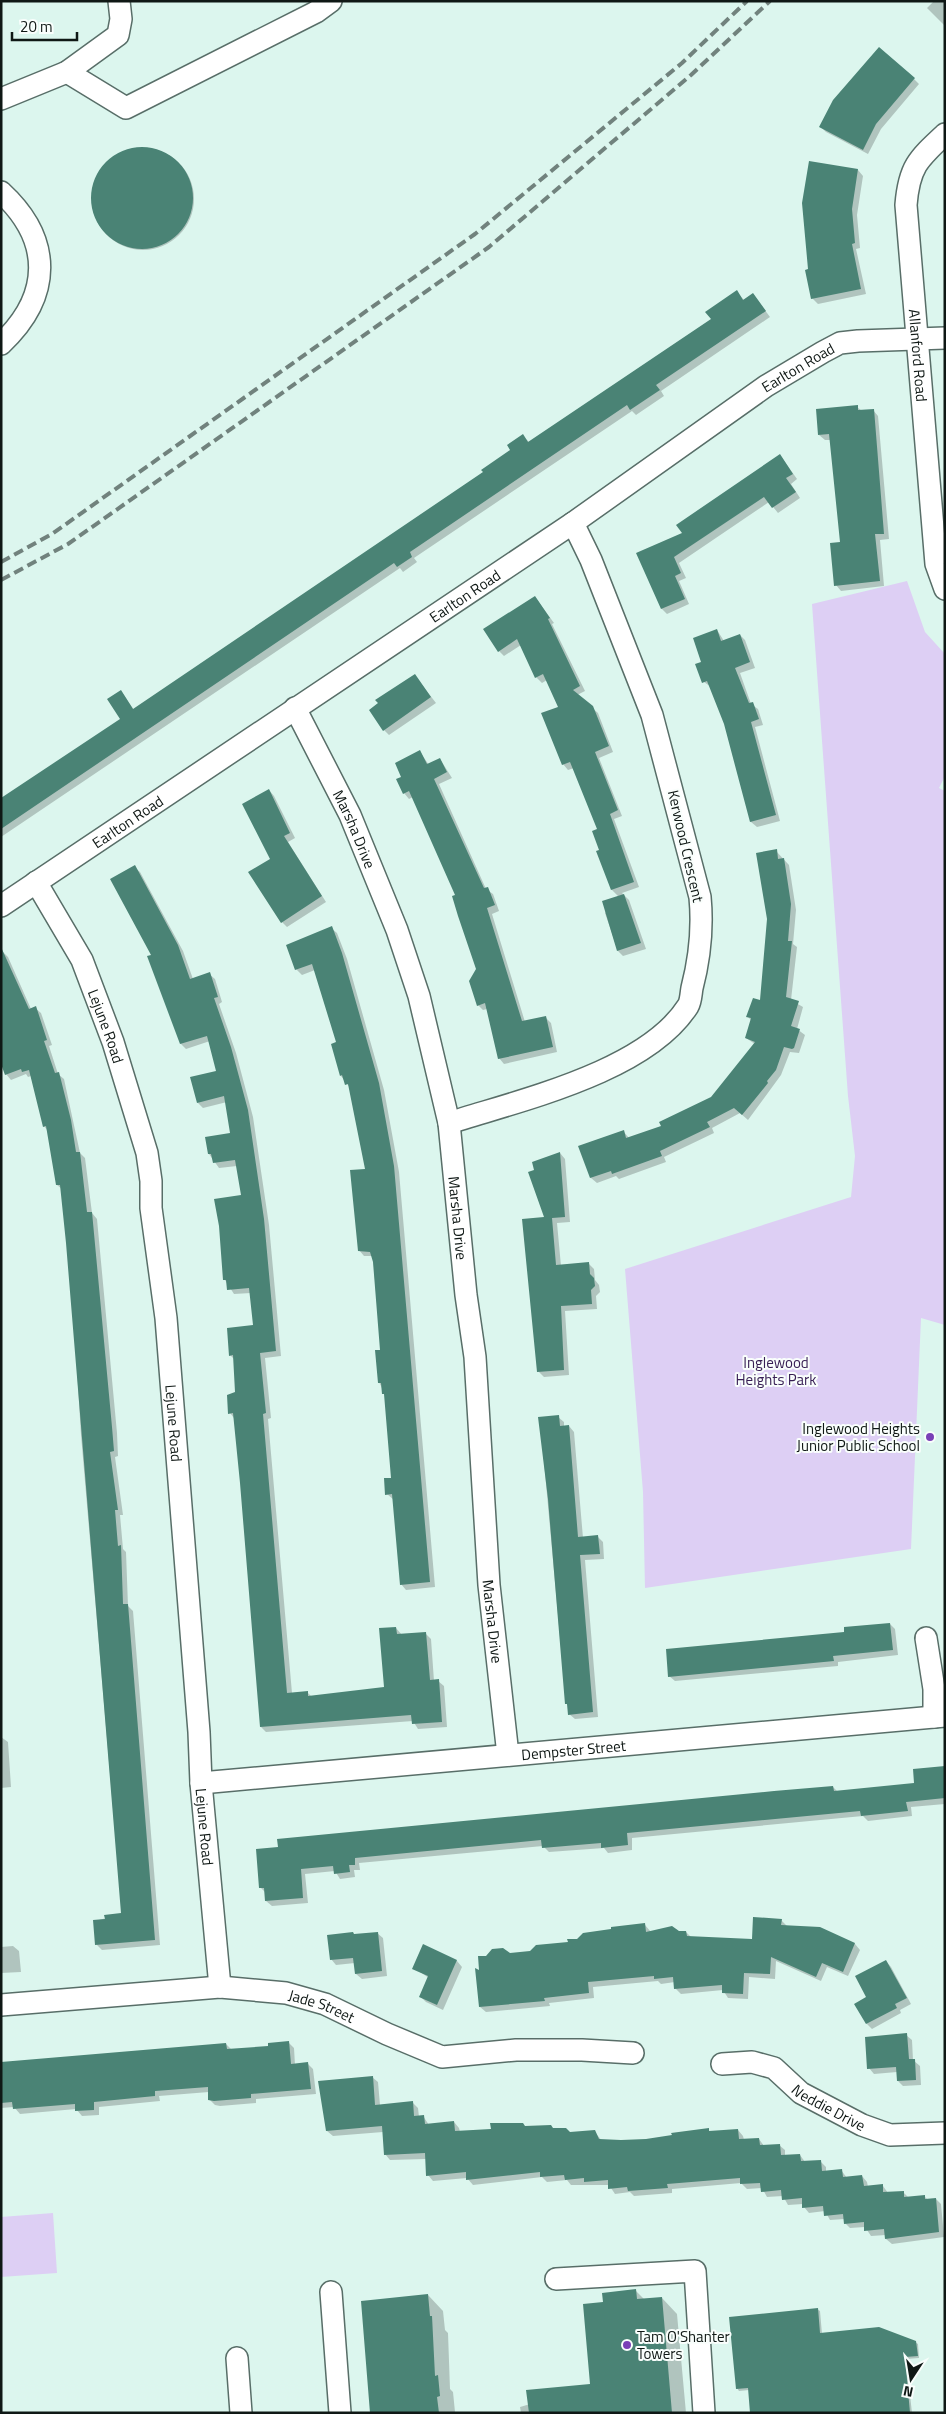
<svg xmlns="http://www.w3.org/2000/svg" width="946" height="2414" font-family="'Titillium Web',sans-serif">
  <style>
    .green { fill: #ddcff4 }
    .shadow { fill: #0003 }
    .building { fill: #4a8375 }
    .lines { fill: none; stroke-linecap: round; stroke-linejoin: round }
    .minor-casing { stroke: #586e68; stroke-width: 24 }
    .minor { stroke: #fff; stroke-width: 21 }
    .rail { stroke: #71827d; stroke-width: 4; stroke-dasharray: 10 5; stroke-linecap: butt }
    .poi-dot { fill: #7a40b7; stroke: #f9fefc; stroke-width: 2 }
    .labels { text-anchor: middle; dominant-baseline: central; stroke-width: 4; stroke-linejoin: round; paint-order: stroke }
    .street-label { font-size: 15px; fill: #0f1815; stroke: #f9fefc }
    .park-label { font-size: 15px; fill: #371e54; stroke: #f9fefc }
    .poi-label { font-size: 15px; fill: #0f1815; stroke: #f9fefc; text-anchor: end }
  </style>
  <rect width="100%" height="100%" fill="#dcf6ee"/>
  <path class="green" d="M907,581l18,51 20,22v122l-6,12 6,3v534l-24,-7 -10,231 -266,39 -2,-96 -18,-223 226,-72 4,-41 -7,-60 -36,-492z
    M53,2213l4,60 -56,4v-60z"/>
  <path class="shadow" d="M934,1h11v25l-18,-18z
    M914,79l5,5 -38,45 -13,25 -42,-22 -5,-5z
    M92 199a51 51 0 1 1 102 0a51 51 0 1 1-102 0Z
    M810,163l48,7 5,6 -6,39 3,33 -4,1 10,45 -48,10 -6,-6 -3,-28z
    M737,292l7,8 9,-6 17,23 -109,74 3,5 -28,19 -4,-4 -218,147 3,4 -14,10 -3,-4 -399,269v-37l121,-81 -1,-28 13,19 350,-238 27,-22 12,-14 6,6 183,-123z
    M857,407l5,4 11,-1 5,6 11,123 -9,1 4,46 -43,5 -5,-6 5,-42 -10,-103h-6l-6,-5z
    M780,455l17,24 -6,5 9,14 -22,15 -9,-11 -90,61 7,15 -7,3 10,23 -22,10 -5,-5 -24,-55 46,-21z
    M535,597l19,26 -2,1 33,67 -8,4 21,18 15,39 -14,6 23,58 -8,3 25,68 -17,6 7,7 17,49 -23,7 -5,-5 -13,-38 14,-16 -7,-7 -11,-39 -2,-21 -25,-62 -6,2 -5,-6 -3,-56 -13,-28 -5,3 -6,-6 -15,-32 -17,11 -5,-5z
    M717,630l7,11 16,-6 5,5 10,28 -15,5 11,31 7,5 5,16 -8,2 25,94 -23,6 -6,-5 -26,-98 -14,-37 -7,-5 -1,-19z
    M415,676l21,27 -47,32 -5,-5z
    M420,752l9,13 11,-6 12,19 -13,6 47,105 7,5 6,17 -7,3 33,108 20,-5 6,6 6,29 -53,12 -5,-6 -12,-49 -4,1 -5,-5 -1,-36 -20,-73 -44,-99 -4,2 -5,-6 -1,-16z
    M269,790l5,6 21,42 -7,4 38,60 -39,25 -5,-5 -10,-63z
    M776,851l13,14 7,45 -3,34 4,3 -6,53 12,7 -6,22 8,6 -6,18 -9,-1 -9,23 -33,45 -8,-7 -28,15 2,5 -50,24 2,5 -47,17 -3,-3 -19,7 -6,-5 -11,-32 43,-15 6,7 34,-11 49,-29 43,-54 -9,-6 6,-17 -4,-4 13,-16z
    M134,867l6,5 43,79 10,28 16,-5 6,5 7,23 -3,2 17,49 17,64 16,108 12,131 -16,2 6,60 -3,1 24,274 15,-1 5,5 73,-9 11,-60 6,7 23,-2 6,6 3,42h4l6,5 3,41 -29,2 -5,-8 -147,11 -5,-5 -19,-244 -8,-65 -4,-5 7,-20 -3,-34 -4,-4 24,-29 -3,-33 -17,1 -9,-14 17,-84 -5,-30 -18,2 -10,-14 22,-20 -4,-32 -24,6 -5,-5 19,-31 -7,-31 -24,8 -5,-5 -28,-89z
    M331,928l6,5 10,26 37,131 15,82 36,415 -29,3 -5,-6 -7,-84 -7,-6 5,-15 -6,-83 -7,-14 2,-31 -8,-95h-9l-5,-6 8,-80 -16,-81 -10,-13 -4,-33 -22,-73 -13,5 -6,-6z
    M3,952l5,5 23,52 4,-1 6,5 11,32 -3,1 9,28 6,5 16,74 5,5 7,55 5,6 20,214 1,23 -3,1 8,58h-3l3,34 3,3 2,54 5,5 27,334 -58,5 -5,-5 -2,-24 27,-7 -41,-479 -8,-130 -11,-116 -5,-4 -9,-54 -4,-5 -13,-50 -3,1 -2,-3 -15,6 -5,-6z
    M560,1153l5,6 5,63 -13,1 4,43 28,-2 5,5 1,11 4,5 1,7 -4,4 1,13 -32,2 4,64 -25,2 -6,-6 8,-153 -10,-48z
    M558,1417l6,5v5l5,-1 5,6 9,106 14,-2 6,6 1,17 -19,1 13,157 -23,2 -6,-5v-8l-3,-3 -26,-285z
    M890,1624l5,5 3,26 -60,7v4l-163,15 -6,-5z
    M1,1737l7,5 3,45 -10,1z
    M945,1768v36l-34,3 1,9 -44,5 -5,-5 -231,22v12l-24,3 -4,-5 -55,4 -6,-6 -184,17 1,7h-6l1,7 -15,2 -5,-8 -30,3 3,29 -36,3 -6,-5v-8l-6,-6 -2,-37 575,-63 5,5 77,-8z
    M781,1920l6,6 33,2 35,16 5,6 -12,26 -21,-9 -6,14 -45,-20 -1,18 -26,-2 -1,22 -20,-1 -5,-8 -42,4 -6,-6v-6l-14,2 -3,-3 -65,6 1,11 -45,5 1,3 -64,6 -6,-5 1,-35 28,-18 21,-2 115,-27 6,7h35l5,5 62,3z
    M377,1933l6,5 4,38 -25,3 -6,-5 -1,-11 -19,2 -5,-6 24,-24z
    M13,1946l6,5 2,21 -20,1v-26z
    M424,1946l33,15 5,6 -19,43 -17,-8 -6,-6 9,-18 -15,-10z
    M886,1961l5,6 20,37 -11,6 1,3 -29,16 -5,-5 1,-26z
    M906,2035l6,5 1,20 7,6 1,19 -18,1 -5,-5 -1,-9 -23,2 -5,-6z
    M288,2042l6,6 1,17 13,-1 5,5 3,25 -60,5v4l-36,3 -5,-1 -5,-5 -1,-8 -50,4 1,5 -61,6v8l-17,1 -6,-7 -56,5 -6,-7 -13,1v-45l225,-19 6,6 38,-3z
    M372,2077l6,5 2,23 33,-2 5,5 1,9 4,-1 6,9 25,-3 5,6 1,4 66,-4 27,1 17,4 24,-2 8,10 44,-1 62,-10 3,2 27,-2 5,6 1,4 15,-1 5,7 15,-1 6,5v6l15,-1 5,7 15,-1 6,6v5l15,-2 6,8 15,-2 5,6 1,5 15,-1 5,7 15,-1 6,6 16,-1 3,3 8,-1 5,5 3,33 -52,7 -6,-5v-4l-15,1 -6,-9 -15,1 -5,-5v-4l-15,1 -5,-9 -16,2 -5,-6 -1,-3 -15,1 -5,-9 -16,1 -5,-9 -15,1 -6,-6 -69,6v4l-38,3 -4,-4 -15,2 -6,-9h-38l-4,-5 -20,2 -5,-5 -69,8 -6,-7 -34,3 -5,-6 -2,-16 -36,1 -5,-6 -2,-22 -50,4 -6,-5z
    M636,2291l9,9 17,-2 15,16 9,99h-165l-1,-6 71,-21 13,-82z
    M428,2295l15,16 2,19 3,3 2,56 3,3 2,20 -83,1z
    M817,2309l3,2 2,23 93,8 3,2 1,14 -13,1 6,54h-160l-3,-23 -10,1 -2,-3z"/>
  <path class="building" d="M879,47l36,31 -39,46 -13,26 -44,-23 14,-27z
    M91 198a51 51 0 1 1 102 0a51 51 0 1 1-102 0Z
    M809,161l49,8 -6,40 3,34 -3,1 9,45 -50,10 -6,-29 3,-1 -6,-66z
    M737,290l6,10 10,-7 13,18 -110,74 4,5 -30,20 -3,-5 -217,147 2,5 -15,10 -3,-4 -393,266v-31l119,-79 -13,-20 14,-9 12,19 350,-237 -2,-2 29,-20 -3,-5 16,-11 5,8 183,-123 -6,-7z
    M858,405v5l16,-1 10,125h-9l5,47 -46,5 -4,-43 10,-1 -11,-108 -11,1 -2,-26z
    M780,454l13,20 -7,4 10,14 -24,16 -8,-11 -90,60 7,16 -6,3 10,23 -24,10 -25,-56 46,-20 -6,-8z
    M535,596l15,22 -2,1 32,67 -7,4 20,16 16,40 -14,6 23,58 -8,4 24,68 -23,8 -15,-39 3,-1 -7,-19 5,-2 -27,-67 -8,3 -21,-52 17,-6 -15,-33 -8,4 -18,-39 -19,13 -15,-23z
    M717,629l4,12 19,-7 10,28 -15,6 14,35 4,-1 6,17 -8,3 25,93 -26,7 -26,-98 -17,-43 -5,2 -7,-19 6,-2 -8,-24z
    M415,674l16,23 -48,34 -14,-21 9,-7 -3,-3z
    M420,750l7,14 13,-6 7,14 -13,7 50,109 4,-1 7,18 -8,3 35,113 24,-5 7,31 -55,12 -13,-56 -8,3 -8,-25 7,-12 -18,-53 -6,-20 3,-1 -46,-104 -6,3 -7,-15 5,-2 -6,-14z
    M269,789l21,44 -6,3 38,60 -41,27 -33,-51 22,-13 -28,-55z
    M777,849l1,10 6,-1 7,46 -3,37h4l-6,56 13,4 -8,25 9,3 -6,19 -2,1 -8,-2 -8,23 -9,11 1,2 -26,32 -8,-7 -27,14 3,5 -50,24 2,5 -50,18 -1,-3 -21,7 -12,-32 46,-16 2,8 35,-12 -2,-4 52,-25 44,-55 -10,-4 6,-20 -5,-1 7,-19 7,2 7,-81 -11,-66z
    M135,865l43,80 12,34 20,-7 8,25 -4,1 17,49 17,63 16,109 12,132 -16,2 6,60 -3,1 24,279 21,-2v5l76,-9 -5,-59 17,-1 1,7 29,-2 4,48 9,-1 3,43 -30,2 -1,-9 -151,12 -20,-244 -7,-70 -5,1 -1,-19 8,-3 -2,-37 -4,1 -2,-28 26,-3 -4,-37 -22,2 -1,-10h-3l-4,-54 -5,-27 27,-4 -6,-35 -22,3 -2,-9h-3l-3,-17 25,-4 -6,-37 -27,7 -7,-26 26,-6 -9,-35 -27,8 -33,-88 4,-1 -41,-76z
    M624,894l17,49 -24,8 -15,-50z
    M332,926l10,27 37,130 15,83 36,416 -30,3 -8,-91 -7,1 -1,-17h7l-7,-84h-2l-1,-11h-3l-3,-33h5l-7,-88 -3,-10 -12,-1 -8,-81 15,-1 -17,-85 -3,1 -3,-10 -2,1 -9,-32 5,-2 -24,-78 -17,6 -9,-25z
    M1,947l28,62 7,-3 11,34 -3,1 11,32 4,-1 12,48 5,32h4l7,60h5l20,215 2,24 -4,1 8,58h-3l3,36 3,-1 2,59h5l27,336 -60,5 -2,-25 12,-1 -1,-4 17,-2 -55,-670 -6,-58h-4l-10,-59 -3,1 -14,-57 -7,2 -1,-3 -16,6 -4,-11z
    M560,1152l5,65 -13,1 4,47 33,-3 1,12 4,4 1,8 -4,4 1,14 -31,2 3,64 -27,2 -15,-153 22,-2 -16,-45 6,-2 -2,-8z
    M559,1415l1,11 9,-1 9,112 20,-2 2,19 -20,1 13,157 -25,3 -1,-11h-2l-17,-205 -10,-82z
    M890,1623l3,27 -60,6 1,5 -166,16 -2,-28 178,-17v-5z
    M945,1766v32l-39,4 2,9 -47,5 -1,-5 -233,22 1,12 -27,3v-5l-59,5 -1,-8 -186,18v7h-6l1,7 -16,2 -1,-8 -32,3 2,29 -38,3 -1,-13h-5l-3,-39 22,-2 -1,-8 497,-48 59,-5 1,5 80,-8 -1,-14z
    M753,1917l29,2 -1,6 39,2 35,16 -12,29 -21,-9 -6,14 -45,-20 -1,17 -26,-1 -1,21 -21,-1v-8l-48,4 -1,-12 -19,2v-3l-66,6 1,11 -45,5 1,3 -66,6 -4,-39 4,2 -1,-14h8l6,-7 11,-1 7,5 20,-2 6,-6 32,-3 -1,-3h10l6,-6 28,-4v-2l34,-4 1,9 26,-6 7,5h7l1,5 65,3z
    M353,1932l1,2 24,-2 4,39 -27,3 -2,-16 -23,2 -3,-25z
    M423,1944l34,16 -20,45 -18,-8 9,-21 -16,-7z
    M886,1960l21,38 -12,6 2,4 -31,16 -12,-20 12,-7 -11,-21z
    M907,2033l2,26h6l1,21 -19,1 -1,-14 -29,2 -2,-32z
    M289,2041l2,23 17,-2 3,27 -60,5v4l-37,3 -6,-1v-13l-53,4v5l-61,6v8l-19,1v-7l-62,5 -1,-7 -11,1v-41l225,-19 1,6 41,-3v-3z
    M373,2076l2,29 38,-4 1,15 10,-1 1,9 29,-3 1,10 36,-2 -1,-6h33l2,3 26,-1 2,3h13l4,4 25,-2 4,9 22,1 25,-1 26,-4 -1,-2 38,-5v3l29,-2 1,10 20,-1 1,7 20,-1 1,11 19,-1 1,7 20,-1 1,11 20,-2 1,8 19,-2 2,11 19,-2v8l21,-1v6l21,-2v4l11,-1 3,34 -54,7 -1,-10 -20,2v-9l-20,2 -1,-10 -19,2 -1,-10 -21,2v-10l-20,2 -1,-10 -20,2 -1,-9 -20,1v-6l-73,6 1,4 -40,3 -1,-4 -19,2v-9l-24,2v-4l-19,2 -1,-5 -24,2v-5l-74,8v-8l-40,4 -1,-23 -41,2 -2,-29 -56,5 -8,-50z
    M636,2289l1,10 25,-2 10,116h-143l-3,-23 64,-6 -7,-80 20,-2 -1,-9z
    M428,2294l2,22h2l3,60 3,-1 2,21 -3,1 2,16h-69l-9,-112z
    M818,2308l2,25 59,-6 37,14 2,15 -13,1 5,56h-160l-2,-25 -12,1 -7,-72z"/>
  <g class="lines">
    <defs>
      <g id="minor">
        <path d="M67,72l59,36 190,-96 15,-11"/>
        <path d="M1,99l66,-27 51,-37 3,-16 -2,-18"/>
        <path id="s1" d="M945,134c-27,25 -36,33 -39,71l30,359 9,25"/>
        <path d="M1,192c52,48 51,104 0,152"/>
        <path id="s2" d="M295,708l55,107 47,115 22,66 30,127 17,172 9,62 14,228 19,170"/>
        <path id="s3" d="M36,882l46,78 31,82 34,111 4,28v27l15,110 33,414 2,51 19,204"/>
        <path id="s4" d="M1,906l572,-383 193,-137 57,-34 17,-9 18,-2 87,-3"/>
        <path d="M449,1123c71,-23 197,-51 239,-117 3,-5 3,-13 4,-18 8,-31 11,-60 8,-91l-48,-182 -61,-155 -18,-37"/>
        <path d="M926,1638l8,51v28"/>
        <path id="s5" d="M201,1783l744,-67"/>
        <path id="s6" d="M1,2005l219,-18 66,6 39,11 62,30 55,23 74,-7h66l51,3"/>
        <path id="s7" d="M722,2064l30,-2 22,6 27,25 61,32 28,10 55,-2"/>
        <path d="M556,2279l139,-8 9,142"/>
        <path d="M331,2292l9,121"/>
        <path d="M237,2358l4,55"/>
      </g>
    </defs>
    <use href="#minor" class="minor-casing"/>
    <use href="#minor" class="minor"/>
    <path class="rail" d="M1,562l51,-28 423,-300 207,-171 65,-62
      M1,580l67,-36 421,-297 202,-172 79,-74"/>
  </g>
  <g class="poi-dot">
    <circle cx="930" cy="1437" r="5"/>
    <circle cx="627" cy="2345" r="5"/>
  </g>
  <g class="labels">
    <g class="street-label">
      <text stroke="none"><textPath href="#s1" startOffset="235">Allanford Road</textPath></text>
      <text stroke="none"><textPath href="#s4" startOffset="962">Earlton Road</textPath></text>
      <text stroke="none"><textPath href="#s4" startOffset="558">Earlton Road</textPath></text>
      <text stroke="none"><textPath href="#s4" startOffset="152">Earlton Road</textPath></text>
      <text stroke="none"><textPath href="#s2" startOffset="135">Marsha Drive</textPath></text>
      <text transform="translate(686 846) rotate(77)">Kerwood Crescent</text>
      <text stroke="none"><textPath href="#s3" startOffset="161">Lejune Road</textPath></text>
      <text stroke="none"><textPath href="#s2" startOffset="540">Marsha Drive</textPath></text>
      <text stroke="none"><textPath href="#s3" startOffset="566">Lejune Road</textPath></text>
      <text stroke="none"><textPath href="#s2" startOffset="945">Marsha Drive</textPath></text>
      <text stroke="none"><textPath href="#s5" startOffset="374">Dempster Street</textPath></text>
      <text stroke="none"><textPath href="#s3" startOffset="971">Lejune Road</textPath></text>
      <text stroke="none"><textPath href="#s6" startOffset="324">Jade Street</textPath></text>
      <text stroke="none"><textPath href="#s7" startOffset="121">Neddie Drive</textPath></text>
    </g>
    <g class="park-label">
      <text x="776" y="1362">Inglewood<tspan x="776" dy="17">Heights Park</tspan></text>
    </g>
    <g class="poi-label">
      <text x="920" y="1428">Inglewood Heights<tspan x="920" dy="17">Junior Public School</tspan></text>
      <text x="637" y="2336" text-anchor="start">Tam O'Shanter<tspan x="637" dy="17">Towers</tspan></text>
    </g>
  </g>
  <rect width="946" height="2414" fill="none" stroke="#0f1815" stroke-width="5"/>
  <g transform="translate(911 2379) rotate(192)" stroke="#f9fefc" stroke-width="4" paint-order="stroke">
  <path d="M0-4L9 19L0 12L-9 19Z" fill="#0f1815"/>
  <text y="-8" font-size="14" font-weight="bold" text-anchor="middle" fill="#0f1815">N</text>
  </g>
  <path d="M12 32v8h65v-8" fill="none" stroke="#0f1815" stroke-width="2.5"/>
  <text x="20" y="32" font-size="15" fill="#0f1815" stroke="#f9fefc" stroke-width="4" paint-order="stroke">20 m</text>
</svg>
